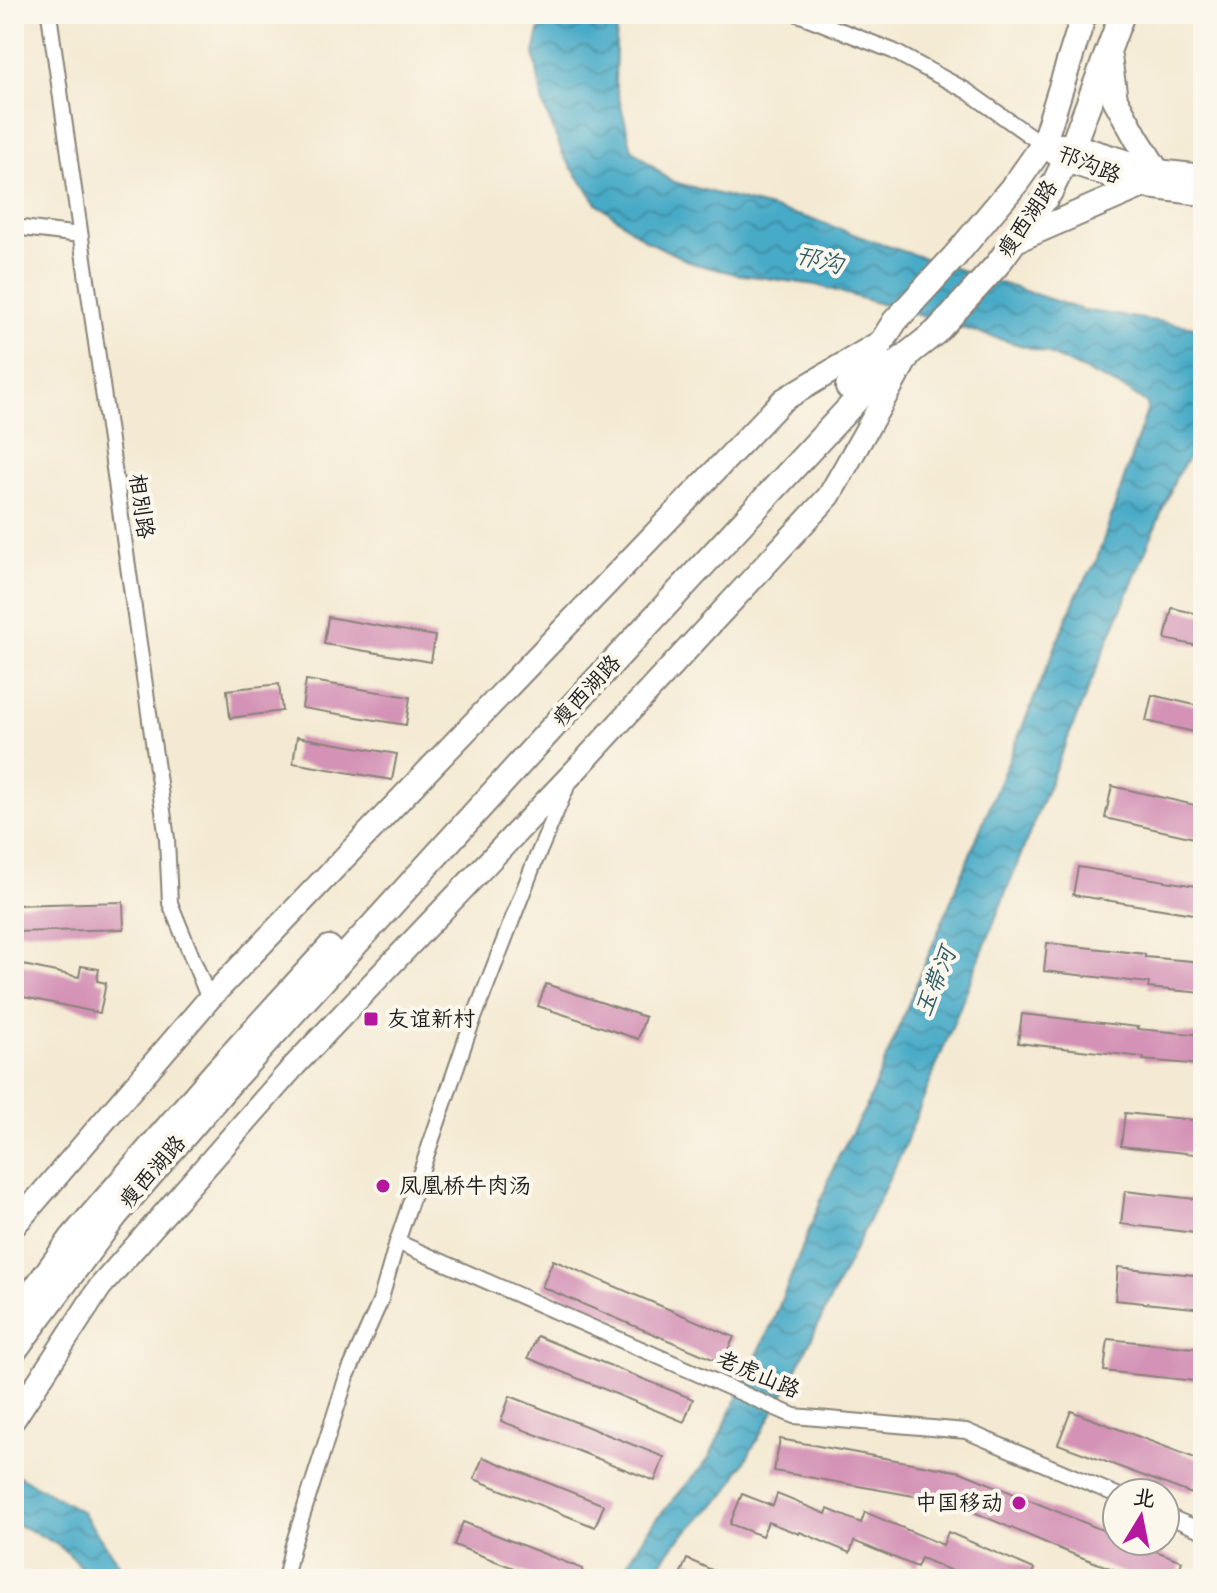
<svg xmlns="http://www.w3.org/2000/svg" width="1217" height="1593" font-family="'Architects Daughter','LXGW WenKai TC',sans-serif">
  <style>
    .water { fill: url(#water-waves); stroke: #326372; stroke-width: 2 }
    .building { fill: #d493b6 }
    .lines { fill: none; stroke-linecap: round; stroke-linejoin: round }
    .street-casing { stroke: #888378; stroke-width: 18 }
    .secondary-casing { stroke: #888378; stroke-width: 26 }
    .primary-casing { stroke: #888378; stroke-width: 28 }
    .street { stroke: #fff; stroke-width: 14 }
    .secondary { stroke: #fff; stroke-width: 22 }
    .primary { stroke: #fff; stroke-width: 24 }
    .poi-dot { fill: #b5179e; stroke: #fbf7ec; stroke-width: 3 }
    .labels { text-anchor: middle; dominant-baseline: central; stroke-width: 8; stroke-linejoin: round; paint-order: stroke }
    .street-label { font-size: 22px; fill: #1c1c1c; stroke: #fbf7ec }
    .poi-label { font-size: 22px; fill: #1c1c1c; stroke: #fbf7ec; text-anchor: start }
    .water-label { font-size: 24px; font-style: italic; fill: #2f5c69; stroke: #fbf7ec }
  </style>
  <defs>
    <pattern id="water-waves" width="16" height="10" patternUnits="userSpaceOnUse" patternTransform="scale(2)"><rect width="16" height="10" fill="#47aac7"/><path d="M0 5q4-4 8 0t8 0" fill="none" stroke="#3a8aa1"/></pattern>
  </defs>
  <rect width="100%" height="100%" fill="#fbf7ec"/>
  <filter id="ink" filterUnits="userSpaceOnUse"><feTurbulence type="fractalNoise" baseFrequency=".0125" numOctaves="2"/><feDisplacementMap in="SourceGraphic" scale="16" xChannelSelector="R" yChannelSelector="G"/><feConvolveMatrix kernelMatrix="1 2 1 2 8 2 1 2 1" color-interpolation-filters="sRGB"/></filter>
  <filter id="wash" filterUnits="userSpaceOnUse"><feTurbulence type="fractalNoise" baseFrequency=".006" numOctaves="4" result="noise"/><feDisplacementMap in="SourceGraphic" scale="32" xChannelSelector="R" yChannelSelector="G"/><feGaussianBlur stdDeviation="1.8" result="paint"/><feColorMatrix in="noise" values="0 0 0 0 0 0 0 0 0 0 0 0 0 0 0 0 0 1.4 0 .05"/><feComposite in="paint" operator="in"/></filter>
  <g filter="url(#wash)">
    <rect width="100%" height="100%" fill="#f4ead3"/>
    <path class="water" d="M543,14h74l-2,68 17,67 38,32 145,39 57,21 211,69 120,18v108l-26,39 -115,277 -160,400 -113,233 -63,109 -51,49 -25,36h-32l34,-55 56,-64 66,-141 64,-162 28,-50 211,-513 19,-32 51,-152v-6l-20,-14 -80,-37 -231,-68 -80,-11 -44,-11 -47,-23 -48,-37 -33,-46 -21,-53 -9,-51z
      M14,1473l68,39 37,52 6,15h-38c-14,-32 -44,-42 -73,-56z"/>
    <g id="blocks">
      <path class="building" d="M1172,608l31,7v32l-38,-8z
        M328,617l107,19 -4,26 -107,-18z
        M306,680l104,17 -4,28 -104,-17z
        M279,684l3,27 -52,7 -3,-28z
        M1152,695l51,12v27l-57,-13z
        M297,737l100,17 -5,26 -99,-17z
        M1112,786l91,21v33l-98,-22z
        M1078,867l125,20 -3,28 -127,-20z
        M123,902l1,27 -110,3v-27z
        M1047,943l98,11v3l58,5v31l-55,-5 1,-5 -105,-12z
        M14,963l65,14 2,-11 18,3 -2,12 9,2 -6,30 -86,-18z
        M546,984l99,33 -7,22 -100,-33z
        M1022,1014l116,13 -1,2 66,6v30l-60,-5 1,-3 -126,-14z
        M1125,1113l78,8v34l-82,-9z
        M1125,1191l78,9v34l-82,-10z
        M553,1260l181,77 -12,26 -180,-76z
        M1118,1267l85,9v33l-88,-9z
        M537,1336l156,63 -9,23 -156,-64z
        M1108,1339l95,10v33l-99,-11z
        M510,1396l154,61 -9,24 -154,-60z
        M1071,1411l132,50 -11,33 -134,-50z
        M780,1439l181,33 156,64v5h13l52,20 -6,18h-37l-74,-28 -112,-48 -179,-32z
        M483,1457l121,48 -9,22 -121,-48z
        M742,1494l31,12 4,-12 49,20 2,-5 33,14 4,-11 78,33 5,-13 86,37 -4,10h-59l-50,-21 -4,9 -63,-26 -4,12 -50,-21 -1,2 -31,-12 -6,14 -32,-12z
        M463,1522l120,47 -4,10h-37l-88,-34z
        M687,1559l45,20h-54z"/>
    </g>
  </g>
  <g filter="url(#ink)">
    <use href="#blocks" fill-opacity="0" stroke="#888378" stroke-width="2"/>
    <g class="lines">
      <defs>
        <path id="street" d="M49,14l118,825 3,64 39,96
          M798,14l95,37 74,40 76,54
          M14,227l66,8
          M397,1242l397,174 172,15 151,64
          M1165,1515l38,16
          M285,1579l7,-31 55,-172 33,-74 17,-60 70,-206 66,-170 33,-77"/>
        <path id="secondary" d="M1056,145h17l84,26 46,5
          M1050,150l16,11 75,25 62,8
          M14,1226l195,-227 574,-599 99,-59
          M14,1419l86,-132 195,-222 277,-291 257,-278 80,-141"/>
        <path id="primary" d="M1109,57l6,42 22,40 20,32
          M1016,240l125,-54
          M848,387l18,-20 29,-46 60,-65 62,-74 26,-37 41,-131
          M14,1318l58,-80 143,-165 114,-125
          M14,1351l101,-135 119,-138 339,-373 302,-325 61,-48 61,-67 53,-73 23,-47 49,-131"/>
      </defs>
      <use href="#street" class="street-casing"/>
      <use href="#secondary" class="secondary-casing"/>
      <use href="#primary" class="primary-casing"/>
      <use href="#street" class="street"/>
      <use href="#secondary" class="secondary"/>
      <use href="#primary" class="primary"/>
    </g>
  </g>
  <g class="poi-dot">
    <rect x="363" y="1011" width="16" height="16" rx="4"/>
    <circle cx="383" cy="1186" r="8"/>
    <circle cx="1019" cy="1503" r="8"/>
  </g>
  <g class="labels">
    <g class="street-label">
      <text transform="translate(1089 165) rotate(22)">邗沟路</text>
      <text transform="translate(1028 219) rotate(-56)">瘦西湖路</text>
      <text transform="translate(141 506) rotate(82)">相别路</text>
      <text transform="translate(587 691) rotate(-47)">瘦西湖路</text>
      <text transform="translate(153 1172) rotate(-49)">瘦西湖路</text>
      <text transform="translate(758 1375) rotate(23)">老虎山路</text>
    </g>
    <g class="poi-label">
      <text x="387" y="1019">友谊新村</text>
      <text x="399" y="1186">凤凰桥牛肉汤</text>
      <text x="1003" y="1503" text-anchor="end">中国移动</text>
    </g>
    <g class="water-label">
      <text transform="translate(819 261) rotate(14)">邗沟</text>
      <text transform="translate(936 982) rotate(-68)">玉带河</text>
    </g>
  </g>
  <rect width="1217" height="1593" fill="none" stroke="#fbf7ec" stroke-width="48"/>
  <g transform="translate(1141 1517) rotate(10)"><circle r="38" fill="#fbf7ec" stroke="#a29f99" stroke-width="2"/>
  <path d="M0-6L14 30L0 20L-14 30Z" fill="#b5179e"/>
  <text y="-12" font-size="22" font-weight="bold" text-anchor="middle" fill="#1c1c1c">北</text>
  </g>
</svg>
